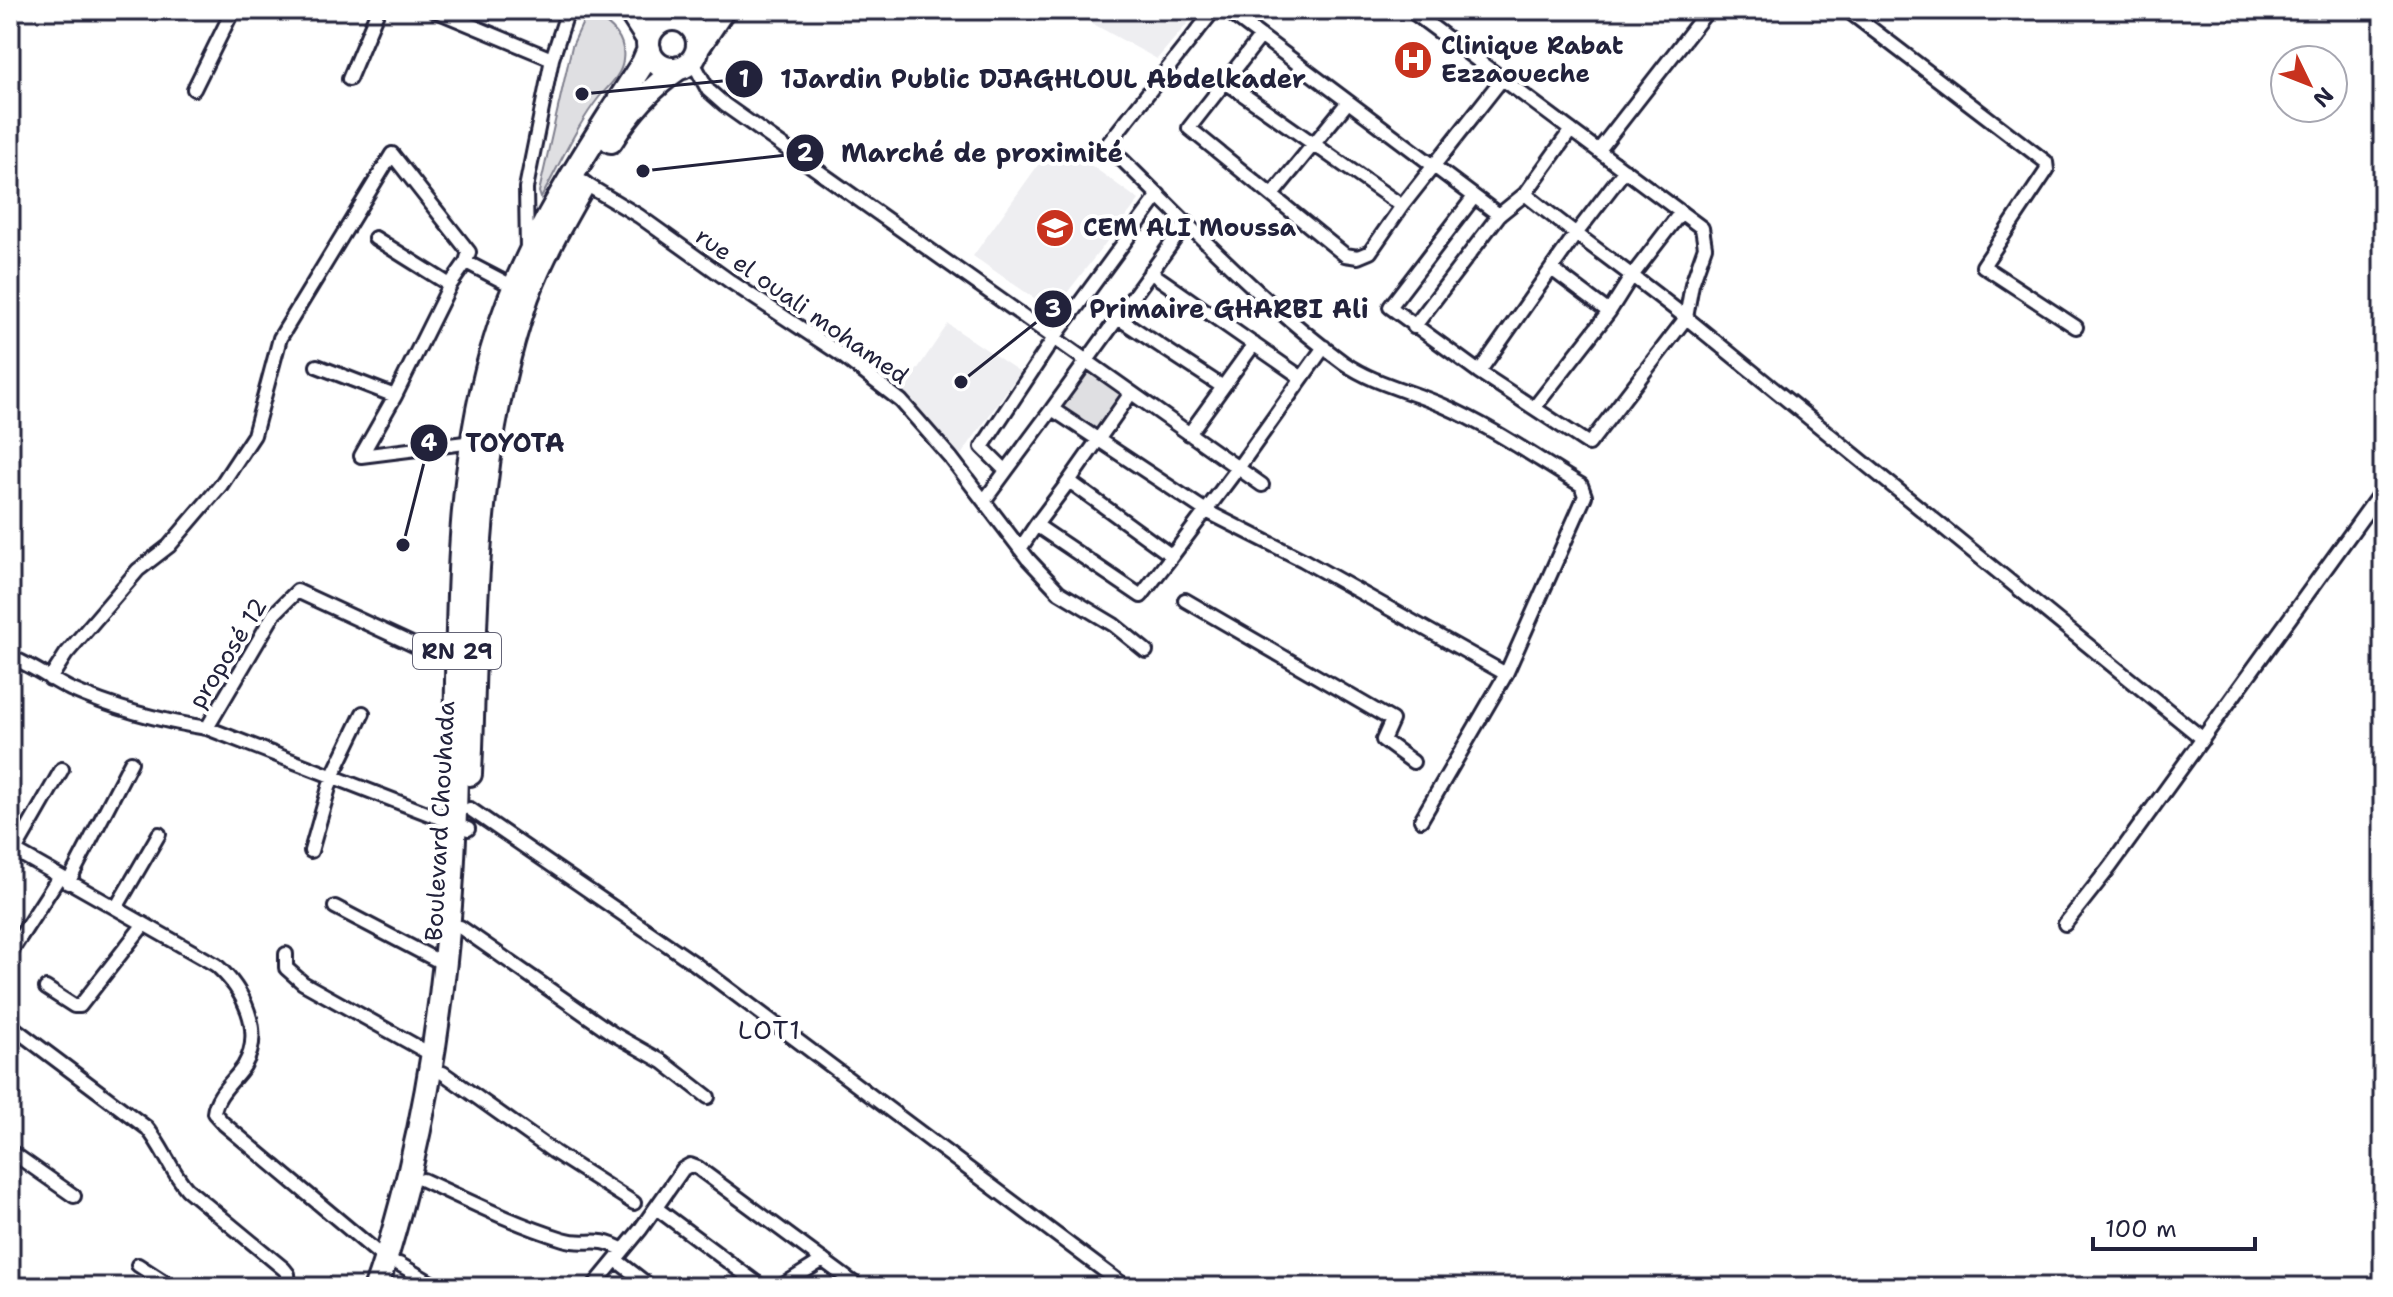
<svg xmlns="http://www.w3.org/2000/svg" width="2393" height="1297" font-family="'Shantell Sans',sans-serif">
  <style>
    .built { fill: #eeeef1 }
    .green { fill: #dfdfe2; stroke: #80808e; stroke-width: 2 }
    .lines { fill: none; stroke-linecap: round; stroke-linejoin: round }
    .street-casing { stroke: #22223b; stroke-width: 18 }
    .primary-casing { stroke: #22223b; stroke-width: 26 }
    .highway-casing { stroke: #22223b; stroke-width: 28 }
    .street { stroke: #fff; stroke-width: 12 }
    .primary { stroke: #fff; stroke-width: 20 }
    .highway { stroke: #fff; stroke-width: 22 }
    .labels { text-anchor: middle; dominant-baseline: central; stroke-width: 8; stroke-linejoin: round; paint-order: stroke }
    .shield { fill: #fff; stroke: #646476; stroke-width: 2 }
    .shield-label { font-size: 22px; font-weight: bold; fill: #22223b }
    .poi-label { font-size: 24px; font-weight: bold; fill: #22223b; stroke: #fff; text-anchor: start }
    .street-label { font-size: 24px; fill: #22223b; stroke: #fff }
    .neighbourhood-label { font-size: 26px; letter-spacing: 2px; fill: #22223b; stroke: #fff }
    .leader { fill: none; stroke: #22223b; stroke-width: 3 }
    .callout-dot { fill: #22223b; stroke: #fff; stroke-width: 3 }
    .mark-label { font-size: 24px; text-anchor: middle; font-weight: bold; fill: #fff }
    .callout-label { font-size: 26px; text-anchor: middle; font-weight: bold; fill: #22223b; stroke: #fff; stroke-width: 8; stroke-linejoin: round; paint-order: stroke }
  </style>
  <rect width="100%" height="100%" fill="#fff"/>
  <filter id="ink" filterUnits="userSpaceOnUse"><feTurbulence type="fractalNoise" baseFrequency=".0125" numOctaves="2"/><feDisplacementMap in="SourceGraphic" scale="16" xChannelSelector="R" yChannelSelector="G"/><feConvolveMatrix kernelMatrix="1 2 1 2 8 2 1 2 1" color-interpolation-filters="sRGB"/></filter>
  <g filter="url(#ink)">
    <path class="built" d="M1092,10h107l-42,49 -71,-39z
      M1056,140l83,60 -86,111 -80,-55z
      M948,324l72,48 -59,83 -59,-63z"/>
    <path class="green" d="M596,17c17,9 30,22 27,43 -1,14 -14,26 -23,36 -24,30 -40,68 -59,102l-2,-6 33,-146 11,-24z
      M1087,366l40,29 -28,39 -42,-26z"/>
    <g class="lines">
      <defs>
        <path id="street" d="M434,10l118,49
          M1214,10l-107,135c77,74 151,155 237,218 30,21 67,28 100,43 48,21 92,52 137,79l4,11 -79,178 -85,146
          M1226,10l273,205
          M1410,10l292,218 3,19 -13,37 -6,34 -97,126 -110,-72 -89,-65 84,-110
          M1847,10l199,152 1,8 -64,96 93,61
          M1261,36l-72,92 156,127 13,2 12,-5 32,-46
          M692,60l16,30 17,15 537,380
          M349,79l29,-69
          M1224,81l178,125 100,-127
          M194,89l39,-79
          M1599,150l109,-140
          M584,183l55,33 92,66 109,72 61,47 50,57 77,101 31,33 55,33 32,26
          M1525,194c54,44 111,83 164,126 172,139 342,280 514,419
          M1272,195l76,-93
          M1187,222l-135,187 154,102 97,49 203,114
          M375,238l75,47
          M527,250l-1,-62 26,-129 16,-49
          M1553,270l56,42
          M1150,272l152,106
          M1118,318l105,69
          M1414,327l85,-112 26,-21 46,-64
          M317,366l78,30 55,-111 16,-23
          M1479,372l96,-137 50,-65
          M1131,393l-62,88 103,75 66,-88 86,-121
          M395,396l-34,60 112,-14
          M1534,408l75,-96 22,-35 50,-65
          M1052,409l-46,62 -24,-24 72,-109 105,-143
          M1189,434l65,-90
          M1069,481l-33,44 105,71 31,-40
          M984,501l22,-30
          M1020,549l16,-24
          M1185,600l207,120 -9,20 30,22
          M10,657c21,8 40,22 60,32 43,19 91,32 137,39l261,101
          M50,679l16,-25 72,-84 31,-24 52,-61 33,-50 26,-97 112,-184 77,98 -3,10 48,25
          M207,728l67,-114 23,-23 160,74
          M470,809l224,154 432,324
          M10,848l206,117c27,24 49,66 28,101 -10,15 -28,28 -30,47l10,11 161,135
          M15,851l47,-82
          M311,851l21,-74 31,-64
          M68,883l63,-121
          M335,907l109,57
          M116,908l43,-74
          M2065,924l45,-57 273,-378
          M460,927l152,106 51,29 45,35
          M10,953l49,-76
          M286,954v14l17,15 131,73
          M46,988l28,18h6l64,-82
          M10,1025l137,103c16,19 23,42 40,61l97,80 4,5 1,13
          M443,1073l111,79 80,51
          M10,1151l64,45
          M423,1180c46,21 91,44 140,59 25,8 32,-5 60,11
          M656,1208l106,79
          M616,1260l35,27
          M399,1264l39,23
          M138,1265l34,22
          M593,1287l47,-57 43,-61 7,-4 8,3 161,119
          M780,1287l43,-27"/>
        <path id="primary" d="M628,10l20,31
          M653,10l19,9"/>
        <path id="highway" d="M648 44a25 25 0 1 1 50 0a25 25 0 1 1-50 0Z
          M699,46l24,-36
          M611,141c18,-29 39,-53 68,-73
          M470,774c7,-165 2,-318 57,-477 14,-38 35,-75 55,-110
          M376,1287c14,-38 24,-77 34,-117 31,-130 44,-265 46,-399 2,-138 -2,-287 36,-420 30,-106 92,-196 151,-288l6,-14"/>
      </defs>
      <use href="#street" class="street-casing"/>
      <use href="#primary" class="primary-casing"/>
      <use href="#highway" class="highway-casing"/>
      <use href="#street" class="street"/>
      <use href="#primary" class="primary"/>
      <use href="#highway" class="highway"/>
    </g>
  </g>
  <defs>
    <symbol id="hospital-disc" viewBox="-11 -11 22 22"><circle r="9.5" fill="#c8321e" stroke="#fff"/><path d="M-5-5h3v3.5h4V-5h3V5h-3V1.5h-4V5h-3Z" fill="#fff"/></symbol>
    <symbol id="school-disc" viewBox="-11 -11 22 22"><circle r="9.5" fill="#c8321e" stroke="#fff"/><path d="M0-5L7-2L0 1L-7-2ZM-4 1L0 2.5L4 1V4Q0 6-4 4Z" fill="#fff"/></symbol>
  </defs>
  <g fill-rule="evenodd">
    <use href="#hospital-disc" x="1391" y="38" width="44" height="44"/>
    <use href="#school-disc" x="1033" y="206" width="44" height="44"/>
  </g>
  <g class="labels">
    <rect class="shield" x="413" y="633" width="88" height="36" rx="6"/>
    <g class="shield-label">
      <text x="457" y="651">RN 29</text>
    </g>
    <g class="poi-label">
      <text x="1441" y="46">Clinique Rabat<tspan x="1441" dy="28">Ezzaoueche</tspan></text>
      <text x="1083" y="228">CEM ALI Moussa</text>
    </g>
    <g class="street-label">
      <text transform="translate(802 306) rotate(35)">rue el ouali mohamed</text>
      <text transform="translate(228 653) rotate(-58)">proposé 12</text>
      <text transform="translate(440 821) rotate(-87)">Boulevard Chouhada</text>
    </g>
    <g class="neighbourhood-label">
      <text x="770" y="1029">LOT1</text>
    </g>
  </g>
  <path class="leader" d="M582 94L744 79M643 171L805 153M961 382L1053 309M403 545L429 443"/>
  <g class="callout-dot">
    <circle cx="582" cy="94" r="8"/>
    <circle cx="643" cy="171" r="8"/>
    <circle cx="961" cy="382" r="8"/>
    <circle cx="403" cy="545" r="8"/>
    <circle cx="744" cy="79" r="20"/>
    <circle cx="805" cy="153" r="20"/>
    <circle cx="1053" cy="309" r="20"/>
    <circle cx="429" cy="443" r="20"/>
  </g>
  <g class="mark-label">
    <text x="744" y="87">1</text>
    <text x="805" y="161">2</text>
    <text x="1053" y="317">3</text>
    <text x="429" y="451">4</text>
  </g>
  <g class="callout-label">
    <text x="1043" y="88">1Jardin Public DJAGHLOUL Abdelkader</text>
    <text x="982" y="162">Marché de proximité</text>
    <text x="1229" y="318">Primaire GHARBI Ali</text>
    <text x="515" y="452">TOYOTA</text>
  </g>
  <rect width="2393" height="1297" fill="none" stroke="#fff" stroke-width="40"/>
  <rect x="20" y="20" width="2353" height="1257" fill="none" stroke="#22223b" stroke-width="3" filter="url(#ink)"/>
  <g transform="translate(2309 84) rotate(133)"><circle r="38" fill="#ffffff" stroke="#a7a7b1" stroke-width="2"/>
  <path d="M0-6L14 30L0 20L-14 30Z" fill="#c8321e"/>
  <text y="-12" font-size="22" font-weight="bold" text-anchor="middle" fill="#22223b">N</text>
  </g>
  <path d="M2093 1237v12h162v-12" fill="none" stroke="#22223b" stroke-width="4"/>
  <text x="2105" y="1237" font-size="24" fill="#22223b" stroke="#ffffff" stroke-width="6" paint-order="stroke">100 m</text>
</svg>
